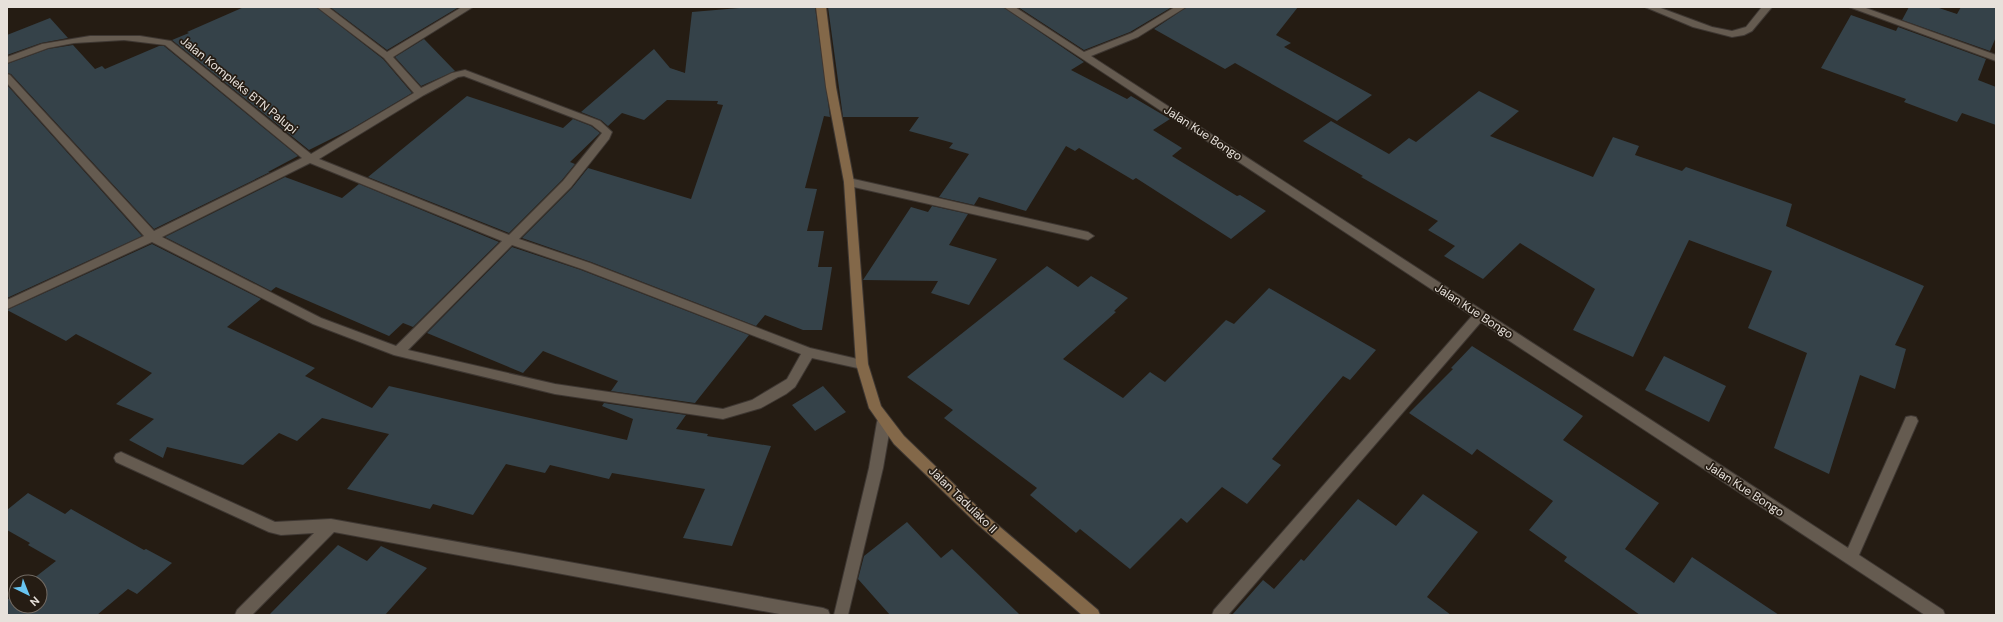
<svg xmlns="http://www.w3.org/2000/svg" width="2003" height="622" font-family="'DM Sans',sans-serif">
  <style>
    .building { fill: #354249 }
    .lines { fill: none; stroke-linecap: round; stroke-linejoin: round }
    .minor-casing { stroke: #3e3732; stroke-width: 2 }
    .secondary-casing { stroke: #3e3732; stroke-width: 2 }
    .minor { fill: #655b50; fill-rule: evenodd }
    .secondary { fill: #836849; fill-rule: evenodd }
    .labels { text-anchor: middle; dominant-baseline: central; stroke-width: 3.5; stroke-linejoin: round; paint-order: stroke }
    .street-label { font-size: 12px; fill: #e7e1db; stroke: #251c13 }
  </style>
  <rect width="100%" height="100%" fill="#251c13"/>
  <path class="building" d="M244,7h72l67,52 29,34 -61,36 -42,21 -137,-110 17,-7 -2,-1z
    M330,7h129l-72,43z
    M751,7h64l15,110 -6,-1 -19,72 12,1 -10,42h17l-6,36h14l-10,63h-19l-38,-15 -9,11 -165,-64 -69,-24 50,-50 16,-20 103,31 32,-94 -6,-1 1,-3 -51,-1 -23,20 -22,-7 -14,13 -7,-6 -20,-8 73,-63 16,19 15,5 7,-61z
    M828,7h175l81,55 -13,8 56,29 4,-3 39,23 -17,11 29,18 -10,8 65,40 3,-1 26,16 -35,28 -95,-61 -3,2 -54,-32 -4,3 -9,-5 -40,65 -47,-14 -5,8 -35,-8 30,-43 -20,-6 4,-5 -44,-12 10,-14h-76z
    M1018,7h154l-42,25 -46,18z
    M1187,7h111l-22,28 15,8 -7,4 88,48 -35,26 -102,-58 -10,6 -71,-40z
    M1909,7h27l21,7 4,-7h35v30l-6,14 -88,-31z
    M1851,15l45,16 2,-4 88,32 -8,21 18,7v38l-34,-12 -5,9 -53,-20 2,-3 -85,-31z
    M50,18l18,20 -27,5 -34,12v-20z
    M424,39l31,32 -34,15 -26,-29z
    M73,45l22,24 7,-3 3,3 54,-23h5l134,110 -30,16h2l-116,57 -143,-155 -4,-1v-9l41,-15z
    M7,85l135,151 -135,62z
    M1479,91l40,20 -29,25 103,41 20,-40 26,9 -4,9 47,16 4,-4 106,37 -6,22 138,60 -29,59 11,4 -11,40 -35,-14 -31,99 -55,-26 33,-95 -59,-25 24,-57 -83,-31 -56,117 -60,-27 22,-41 -75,-46 -37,36 -39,-23 11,-10 -27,-16 10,-9 -77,-44 2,-1 -60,-35 28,-20 58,33 20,-16 7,4z
    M467,96l96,32 10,-9 18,7 9,7 -30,29 5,2 -13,16 -53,53 -141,-56z
    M285,177l57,21 17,-14 140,58 -86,85 -10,-4 -14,13 -113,-49 -5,4 -106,-54z
    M932,206l36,8 -19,31 48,14 -28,46 -38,-12 7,-12 -75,-1 48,-73 17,5z
    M152,244l109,55 -34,28 88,41 -10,8 67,32 17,-22 238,54 6,-21 -31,-13 2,-3 82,12 -10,14 32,5 -1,2 64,10 -39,100 -49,-8 22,-49 -93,-16 -3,6 -59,-14 -5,8 -39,-9 -33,51 -40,-11 -3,5 -83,-20 42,-55 -67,-16 -25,23 -18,-8 -36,32 -76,-18 -4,11 -34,-18 25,-21 -38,-15 36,-31 -76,-39 -10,7 -59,-31z
    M512,247l69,23 168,65 -54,68 -84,-12 7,-10 -75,-30 -20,22 -96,-40z
    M1047,266l31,21 13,-11 37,22 -14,13 2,1 -53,47 60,39 27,-26 15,10 61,-62 8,4 35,-36 107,62 -26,30 -7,-4 -71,83 9,6 -34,39 -25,-17 -35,36 -6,-5 -51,51 -50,-40 -4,4 -46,-38 7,-7 -93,-70 9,-8 -46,-33z
    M1472,346l111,70 -20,24 96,63 -34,46 49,34 18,-26 87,58h-139l-76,-54 3,-4 -38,-27 24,-29 -76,-52 -5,6 -63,-42 44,-44 -2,-1z
    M1664,356l62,30 -17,36 -64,-32z
    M823,386l23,26 -31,19 -23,-26z
    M28,493l37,21 6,-5 73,41 2,-1 26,14 -35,31 -9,-5 -31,26h-90v-15l9,-7v13h24v-24h-11l27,-21 -28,-16 2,-2 -23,-13v-20z
    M1423,494l55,38 -51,65 24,18h-219l31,-35 11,9 27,-30 3,2 54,-62 38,27z
    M907,522l34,36 11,-9 68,66h-130l-32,-36 6,-23z
    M338,545l29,16 14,-15 46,22 -42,47h-116z"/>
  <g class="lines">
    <defs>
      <path id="minor" d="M317,7h11l59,45 75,-45h11l-80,50 28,31 31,-15 13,-3 135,51 12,11 -3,7 -38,48 -52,52 71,24 220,85 56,13 2,3 -2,3 -4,2 -50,-11 -17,29 -9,7 -25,14 -38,11 -168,-25 -161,-39 -81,-31 -161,-82 -145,67v-9l137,-64 -137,-153v-9l3,1 144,156 148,-73 -137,-113 -41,-5 -50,3 -26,5 -41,15v-6l35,-13 48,-8h50l31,5 140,113 103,-61 -30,-35zM464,76l128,49 10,8 -39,48 -54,54 -190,-76 105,-64 34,-18zM310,163l192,78 -106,105 -75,-28 -159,-81zM512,245l70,24 219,85 -14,25 -35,21 -29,9 -168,-25 -147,-34z
        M1004,7h11l69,45 48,-19 43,-26h11l-48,30 -47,19 757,492 58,-131 5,-1 5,1 2,4 -59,134 84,55 2,5h-20l-444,-293 -253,293h-16l2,-5 258,-294z
        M1645,7h13l54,20 20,4 14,-4 16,-20h10l-20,24 -8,4 -12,2 -39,-10z
        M1849,7h14l133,48v6z
        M849,178l239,54 6,4 -6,4 -243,-55 -1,-3 1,-3z
        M884,417l5,1 2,4 -8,46 -35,147h-14l35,-147 8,-46 2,-4z
        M121,452l154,70 56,-3 492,89 5,2 2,5h-45l-451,-83 -82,83h-17l2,-5 77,-77 -33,2 -12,-3 -153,-70 -2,-4 2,-4z"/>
      <path id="secondary" d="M816,7h10l10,80 18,95 14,182 13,42 23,30 82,79 112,95 2,5h-18l-106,-92 -82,-79 -25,-36 -13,-44 -12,-182 -18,-95z"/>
    </defs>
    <use href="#minor" class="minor-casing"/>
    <use href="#secondary" class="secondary-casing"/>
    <use href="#minor" class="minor"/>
    <use href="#secondary" class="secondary"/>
  </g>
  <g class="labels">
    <g class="street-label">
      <text transform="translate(239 85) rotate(39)">Jalan Kompleks BTN Palupi</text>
      <text transform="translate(1203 133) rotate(33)">Jalan Kue Bongo</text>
      <text transform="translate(1474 311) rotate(33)">Jalan Kue Bongo</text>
      <text transform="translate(1745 489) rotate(33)">Jalan Kue Bongo</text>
      <text transform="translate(963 500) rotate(44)">Jalan Tadulako II</text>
    </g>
  </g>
  <rect width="2003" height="622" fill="none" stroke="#e7e1db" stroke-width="16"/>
  <g transform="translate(28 594) rotate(137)"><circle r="19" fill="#251c13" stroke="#736b63"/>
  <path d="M0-3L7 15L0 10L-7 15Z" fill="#68c4f0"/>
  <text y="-6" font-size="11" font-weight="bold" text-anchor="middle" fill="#e7e1db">N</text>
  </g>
</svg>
